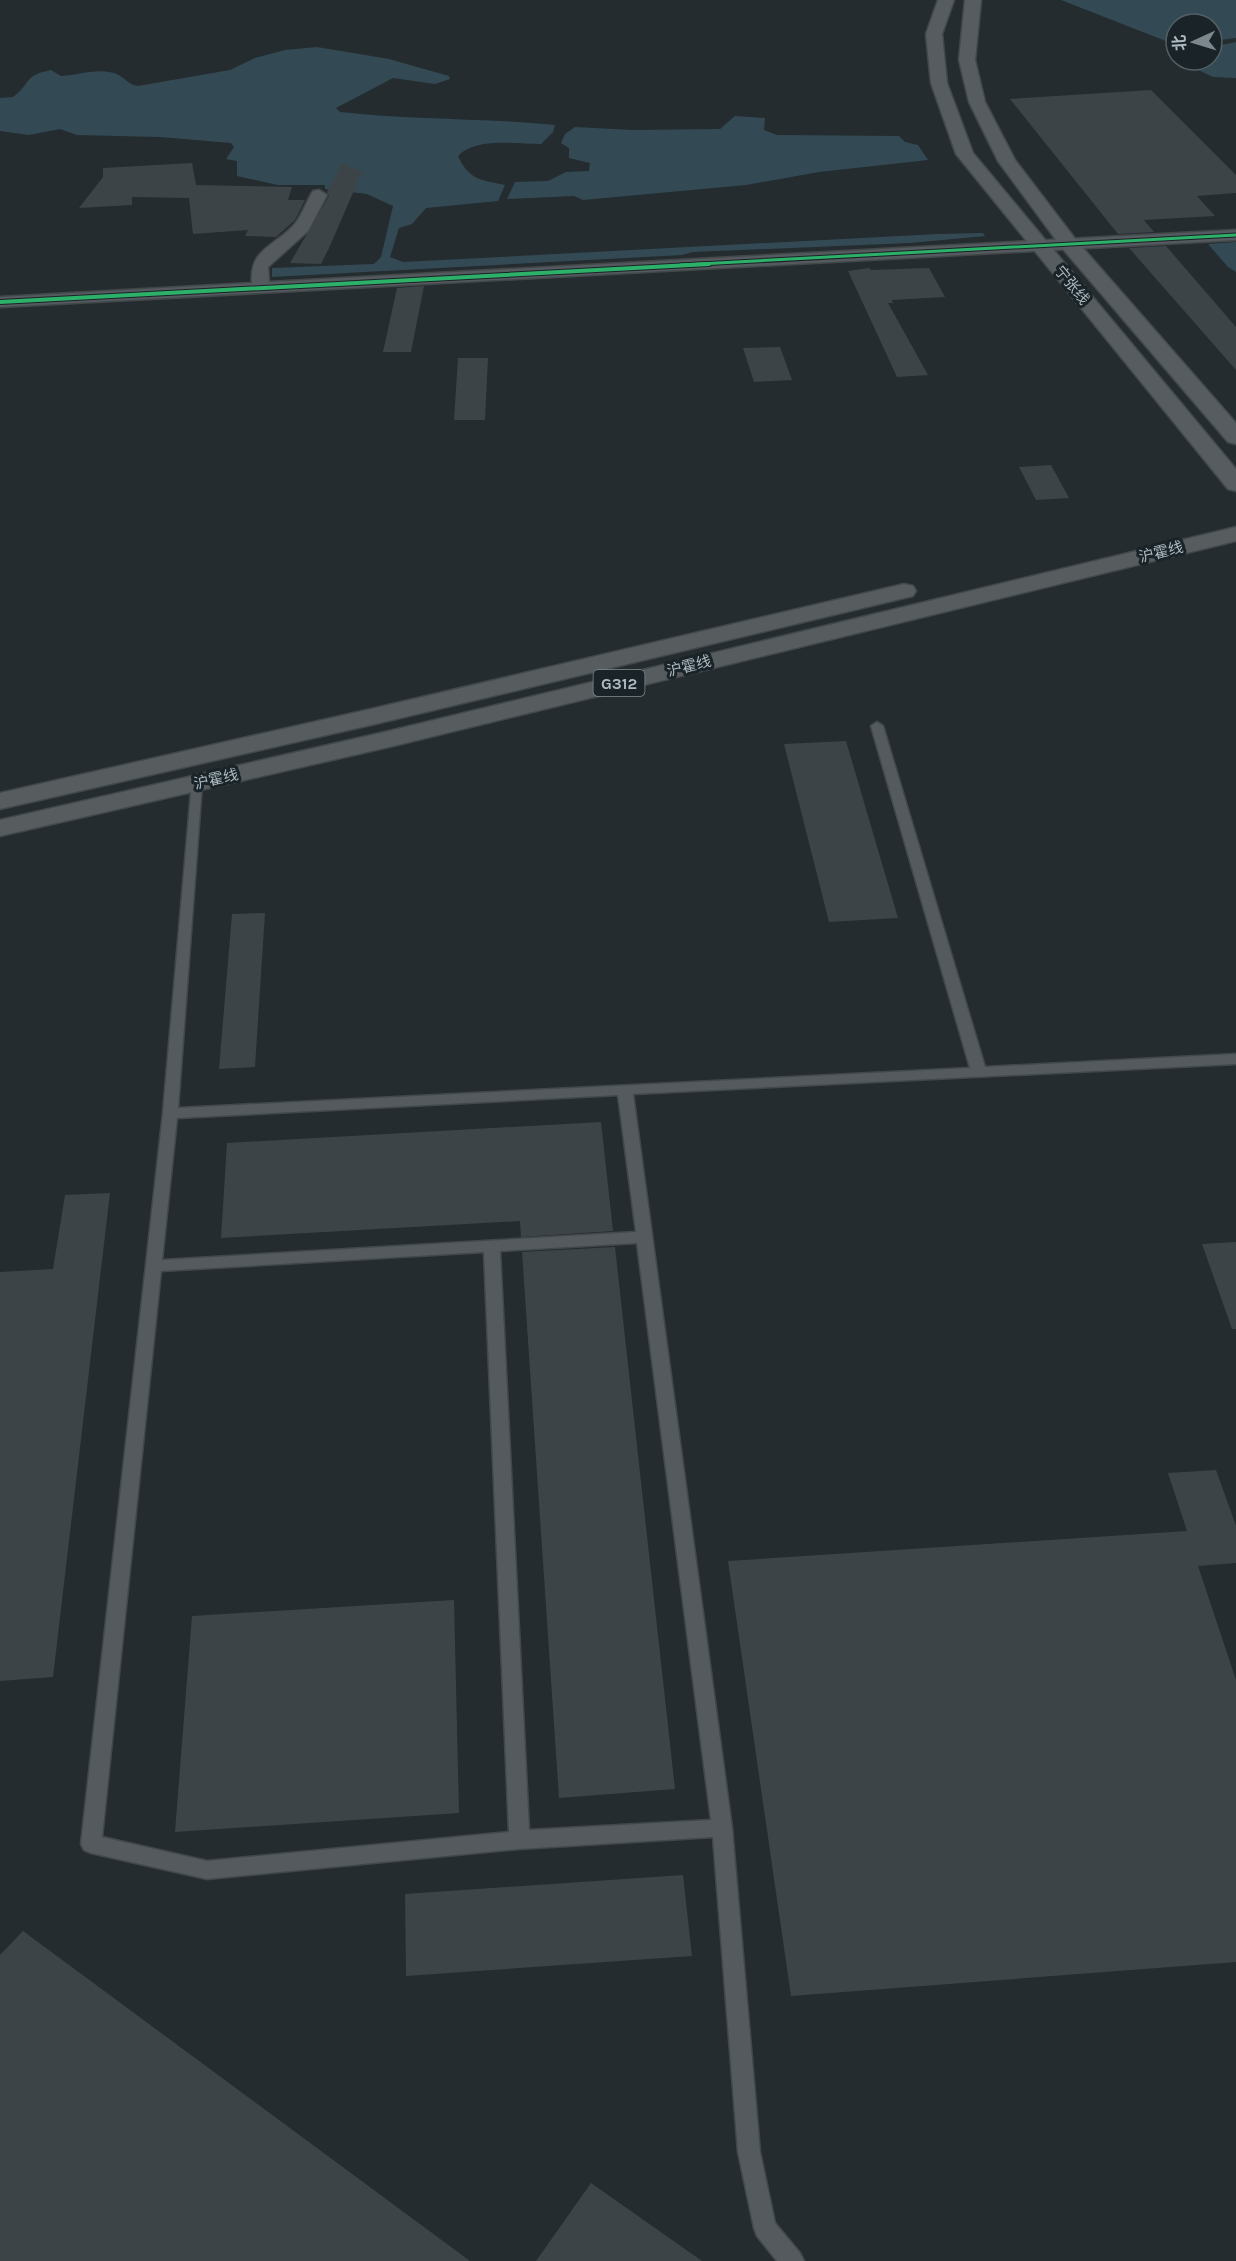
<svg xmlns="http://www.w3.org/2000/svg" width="1236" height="2261" font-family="Karla,'Noto Sans SC',sans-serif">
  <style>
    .water { fill: #334a55 }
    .building { fill: #3d4447 }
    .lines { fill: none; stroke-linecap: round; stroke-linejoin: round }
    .service-casing { stroke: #42474a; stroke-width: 3 }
    .minor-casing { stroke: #42474a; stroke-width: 3 }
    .primary-casing { stroke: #41484c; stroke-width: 3 }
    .trunk-casing { stroke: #41474b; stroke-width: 3 }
    .service { fill: #545a5d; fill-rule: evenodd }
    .minor { fill: #545a5d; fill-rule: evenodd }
    .primary { fill: #565c5f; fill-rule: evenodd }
    .trunk { fill: #575c5e; fill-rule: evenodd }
    .cycleway-far1-casing { stroke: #192328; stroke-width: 5 }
    .cycleway-casing { stroke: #192328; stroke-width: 6 }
    .cycleway-far1 { stroke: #2db169; stroke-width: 3 }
    .cycleway { stroke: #2db169; stroke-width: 4 }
    .labels { text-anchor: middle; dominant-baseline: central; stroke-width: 6; stroke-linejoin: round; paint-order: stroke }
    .far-street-label { font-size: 15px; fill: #adbac1; stroke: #192328 }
    .shield { fill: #192328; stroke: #818d93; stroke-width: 1.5 }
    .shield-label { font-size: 16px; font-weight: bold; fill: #adbac1 }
  </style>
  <rect width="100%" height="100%" fill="#242c2f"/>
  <path class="water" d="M1061,0h175v38l-24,3v-17h-36v21z
    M1236,42v36l-23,-1 -36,-17h35v-13z
    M317,47l72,12 60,17 1,3 -15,5 -42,-6 -57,30 4,4c71,8 143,6 215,13l-2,7 -12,12c-25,0 -65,-7 -83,12 11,24 23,24 47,29l-7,16 -72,7 -14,16 -13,4 -9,29 13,5 535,-28 45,-1 2,3 -75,7 -217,9 -11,3 -410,22v-9l102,-4 7,-7 12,-51 -26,-12 -42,-5v-4h-47l-41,-9v-15l-11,-2 8,-12 -3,-4 -71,-6 -83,-2 -17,-6 -31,6 -29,-4v-33l13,-1c19,-14 9,-21 38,-27l10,6c18,-1 35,-8 53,-3 10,3 14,12 24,13l92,-16 25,-12 30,-8z
    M735,116l30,2 -1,12 13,5 122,1 6,6 13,3 10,15 -109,12 -73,13 -163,15 -9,-4 -67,3 8,-17 33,-1 18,-9 23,-1 1,-8 -21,-5v-10l-8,-5 4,-9 10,-7 57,3 88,-1z
    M1236,242v30l-8,-5 -20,-23z"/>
  <path class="building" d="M1151,90l85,85v18l-39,3 18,20 -71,4 10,12 -36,2 -108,-135z
    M192,163l4,22 96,2 -4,13h17l-10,20 -19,17 -31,-1 3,-6 -55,4 -4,-36 -57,-1v8l-53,3 24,-31v-9z
    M342,163l20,9 -33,76 -8,16 -31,-1 39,-67 -2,-4z
    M1166,246l70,81v43l-107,-122z
    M869,268l2,2 58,-2 16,29 -53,3 1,3h-5l40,72 -31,2 -49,-106z
    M424,286l-13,66h-28l14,-64z
    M780,347l12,33 -38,2 -11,-34z
    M458,358h30l-3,62h-31z
    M1051,465l18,33 -33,2 -17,-33z
    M846,741l52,177 -69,4 -45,-178z
    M265,913l-10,154 -36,2 13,-155z
    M601,1122l12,109 -92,6 -1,-16 -299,17 6,-95z
    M110,1193l-57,484 -53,4v-409l53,-3 12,-74z
    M1236,1242v87h-4l-30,-85z
    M615,1247l60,542 -116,9 -37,-546z
    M1216,1470l20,56v37l-38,3 38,114v282l-445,34 -63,-435 459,-30 -19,-58z
    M454,1600l5,213 -284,19 17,-216z
    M683,1875l9,81 -286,20 -1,-82z
    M23,1931l447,330h-470v-306z
    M591,2183l111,78h-166z"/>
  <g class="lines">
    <defs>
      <path id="service" d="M877,722l6,4 102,341 251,-13v10l-603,30 99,734 28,324 15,71 25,30 4,8h-27l-20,-25 -3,-8 -16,-76 -25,-315 -194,12 -312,30 -116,-26 -7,-3 -3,-6 82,-731 29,-332h8l2,3 -24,324 792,-40 -99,-342zM618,1095l18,137 -474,28 15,-142zM637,1243l74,577 -182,10 -29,-579zM484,1252l25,580 -302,29 -105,-24 59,-566z"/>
      <path id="minor" d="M319,190l8,5 -19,36 -40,36 1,15 967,-52v10l-1236,67v-10l252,-14c-3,-34 23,-37 42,-58 8,-9 12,-23 19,-34z"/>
      <path id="primary" d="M938,0h16l-12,34 5,49 26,70 263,316v22l-8,-2 -272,-335 -25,-71 -5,-49z
        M965,0h16l-6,60 10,42 30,58 61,80 160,183v21l-8,-2 -166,-194 -64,-87 -29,-59 -10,-42z"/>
      <path id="trunk" d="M1236,527v14l-847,206 -389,89v-16l389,-89z
        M904,584l9,2 3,5 -3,5 -542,129 -371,84v-16l371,-84z"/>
    </defs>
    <use href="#service" class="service-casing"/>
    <use href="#minor" class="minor-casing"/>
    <use href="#primary" class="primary-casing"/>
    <use href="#trunk" class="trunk-casing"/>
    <use href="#service" class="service"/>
    <use href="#minor" class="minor"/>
    <use href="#primary" class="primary"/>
    <use href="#trunk" class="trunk"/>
    <defs>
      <path id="cycleway-far1" d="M681,265l555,-30"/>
      <path id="cycleway" d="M0,302l709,-38"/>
    </defs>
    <use href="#cycleway-far1" class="cycleway-far1-casing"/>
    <use href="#cycleway" class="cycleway-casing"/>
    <use href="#cycleway-far1" class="cycleway-far1"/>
    <use href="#cycleway" class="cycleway"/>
  </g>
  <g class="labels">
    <g class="far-street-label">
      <text transform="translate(1072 285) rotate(51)">宁张线</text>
      <text transform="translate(1161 552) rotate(-14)">沪霍线</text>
      <text transform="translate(689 666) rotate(-14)">沪霍线</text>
      <text transform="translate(216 779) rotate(-13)">沪霍线</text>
    </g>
    <rect class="shield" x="593.5" y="670" width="51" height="26" rx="4.5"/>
    <g class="shield-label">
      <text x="619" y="683">G312</text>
    </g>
  </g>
  <g transform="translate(1194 42) rotate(266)"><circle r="28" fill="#192328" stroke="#545f65" stroke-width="1.5"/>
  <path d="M0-4.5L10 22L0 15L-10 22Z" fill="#7d888e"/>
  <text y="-9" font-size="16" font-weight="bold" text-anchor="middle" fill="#adbac1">北</text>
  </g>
</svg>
